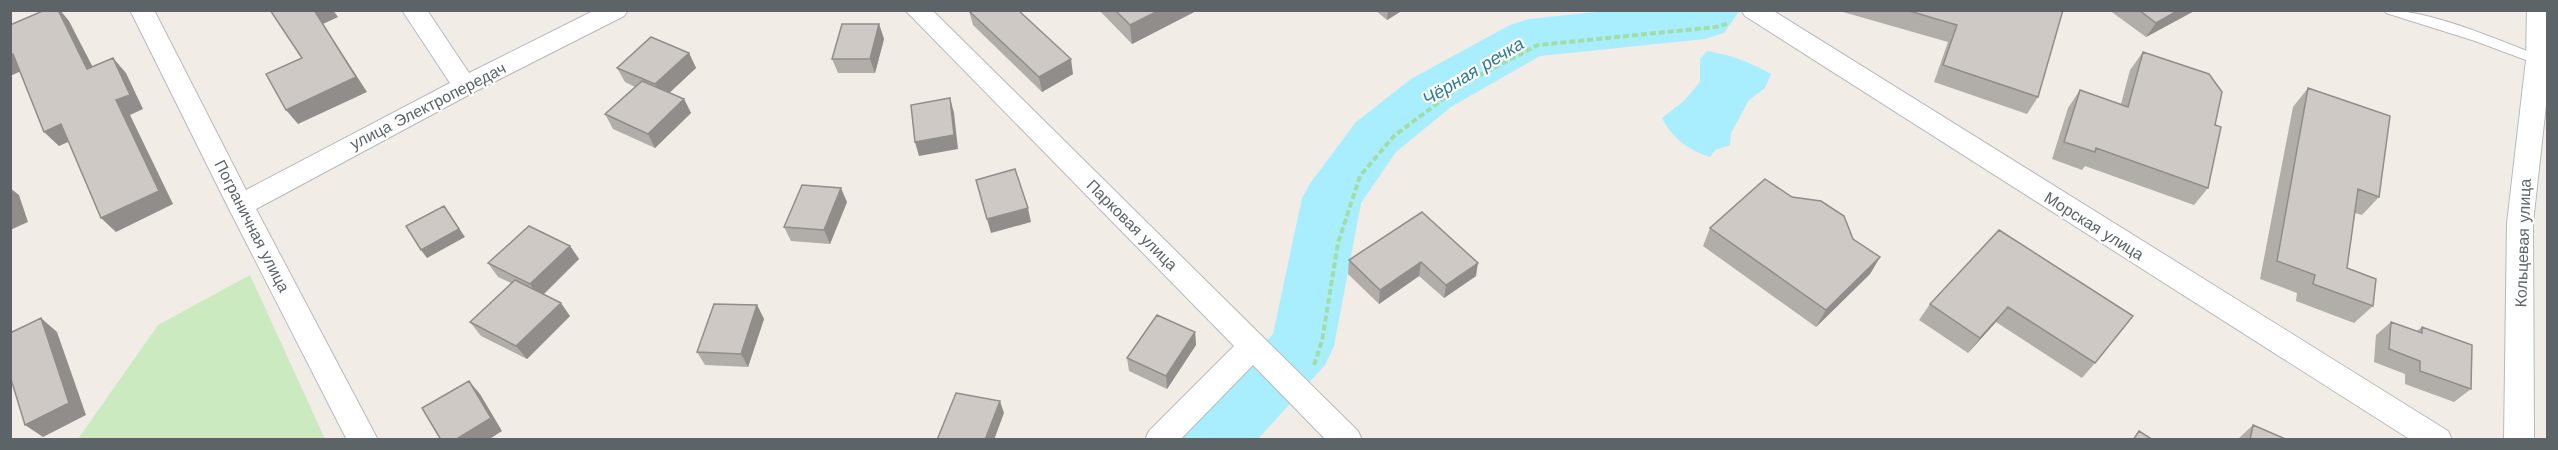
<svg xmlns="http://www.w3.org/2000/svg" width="2558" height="450" font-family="'Work Sans',sans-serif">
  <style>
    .green { fill: #cbeac0 }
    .water { fill: #a8eeff }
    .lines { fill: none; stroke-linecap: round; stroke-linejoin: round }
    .river { fill: #a8eeff; fill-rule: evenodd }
    .lane-casing { stroke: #b6babd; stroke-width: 2 }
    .street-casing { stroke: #b6babd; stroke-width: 2 }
    .path { stroke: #a2dda3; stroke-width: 4; stroke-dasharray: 6 3; stroke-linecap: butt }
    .lane { fill: #fff; fill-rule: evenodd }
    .street { fill: #fff; fill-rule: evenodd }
    .wall { fill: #b1ada9 }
    .shaded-wall { fill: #908d8a }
    .building { fill: #cec9c5; stroke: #908d8a; stroke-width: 1.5 }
    .labels { text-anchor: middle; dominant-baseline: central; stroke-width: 4.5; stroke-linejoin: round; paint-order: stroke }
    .street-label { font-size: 16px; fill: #5d6467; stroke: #fff }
    .water-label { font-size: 18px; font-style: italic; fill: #307b95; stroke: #fff }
  </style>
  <rect width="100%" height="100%" fill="#f1ece6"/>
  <path class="green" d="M250,275l75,164h-247l80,-114z"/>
  <path class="water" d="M1707,51c23,4 44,11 64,23l-6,14 -16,12 -18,33 -1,12 -15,5 -5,7c-22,-7 -38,-19 -48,-39l22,-17 16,-19v-23z"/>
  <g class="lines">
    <path class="river" d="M1615,10h125l-16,23 -19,6 -165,17 -89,51 -55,45 -35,51 -27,143 -9,19 -68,75h-76l9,-21 83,-85 29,-136 9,-16 45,-60 55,-43 99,-54 19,-6z"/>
    <defs>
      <path id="lane" d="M2384,10c47,0 114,30 158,47l2,3 -2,3h-8l-59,-22 -89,-28z"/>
      <path id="street" d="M130,10h24l92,180 204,-107 -48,-73h25l42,63 126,-63h33l-4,6 -150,76 -218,117 122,231h-31l-120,-235z
        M905,10h27l426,421 4,9h-36l-73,-75 -73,75h-35l4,-9 85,-85z
        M1741,10h31l676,421 4,9h-41l-666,-424z
        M2527,10h21v77l-15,136 1,217h-30l3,-217 19,-163z"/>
    </defs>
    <use href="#lane" class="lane-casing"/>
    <use href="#street" class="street-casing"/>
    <path class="path" d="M1314,365l8,-24 16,-98 22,-67 34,-40 69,-52 75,-39 178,-18 13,-4"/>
    <use href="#lane" class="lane"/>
    <use href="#street" class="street"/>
  </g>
  <path class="wall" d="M1099,10h99l-66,34z
    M1375,10h28l-16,10z
    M1836,10h227l-25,87 -11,17 -93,-32 14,-40z
    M2109,10h87l-50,27z
    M969,11l104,63 -31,18 -69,-67z
    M879,24l5,15 -9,34h-37l-6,-14z
    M2143,52l72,73 -7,63 -14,17 -109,-39 -3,4 -30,-11 16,-51 12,-18 41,14 9,-34z
    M689,53l7,15 -27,24 15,7 7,14 -36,35 -42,-19 -8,-15 30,-27 -10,-5 -8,-14z
    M2308,88l71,109 -17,18 -7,-2 -8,55 26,38 -19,17 -58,-22 1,-8 -37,-14 33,-172z
    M847,202l-17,42 -39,-3 -7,-14z
    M1422,212l54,64 -32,22 -25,-22 -40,28 -31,-30 1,-14z
    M1710,228l143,11 27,18 -10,17 -54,53 -113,-81z
    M1999,230l96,133 -13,15 -86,-56 -28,31 -49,-33 11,-16z
    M570,246l9,13 -36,35 27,22 -43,43 -46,-23 -11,-14 41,-39 -13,-6 -10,-14z
    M757,305l7,14 -16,48 -43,-2 -8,-13z
    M2391,322l26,9 5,-4 49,62 -17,13 -49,-18v-10l-31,-12 2,-27z
    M1195,332l1,13 -29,44 -38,-18 -2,-13z
    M2253,425l35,15h-51z"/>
  <path class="shaded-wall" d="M58,10h2l9,11 32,62 -14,-14z
    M314,10h19l5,7 -15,7 44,68 -69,32 -12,-14 70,-33z
    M1160,10h38l-66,34 -2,-19z
    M1388,10h15l-16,10z
    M2179,10h17l-50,27 10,-14z
    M879,24l5,15 -9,34 -5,-14z
    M689,53l7,15 -33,31 -8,-15z
    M13,54l15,14 -18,8v-21z
    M113,58l13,15 17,36 -13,6 43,89 -57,28 -15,-14z
    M1071,59l2,15 -31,18 -3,-15z
    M950,98l4,15 4,36 -39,7 -4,-14z
    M684,99l7,14 -36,35 -7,-14z
    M61,124l14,15 -16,7 -15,-14z
    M10,188l9,7 9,27 -18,8z
    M841,188l6,14 -17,42 -6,-14z
    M444,206l21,31 -38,21 -6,-8z
    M1028,208l3,14 -40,11 -4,-14z
    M570,246l9,13 -39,39 -10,-14z
    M1880,257l-10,17 -54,53 10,-17z
    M1421,262l-2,14 -40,28 1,-14z
    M1478,263l-2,13 -32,22 2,-13z
    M561,303l9,13 -43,43 -11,-13z
    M757,305l7,14 -16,48 -7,-13z
    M2008,307l-12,15 -28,31 12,-15z
    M41,318l16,14 29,83 -43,22 -18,-12z
    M1195,332l1,13 -29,44 -1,-13z
    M469,381l11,13 22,37 -14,9h-33z
    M1000,401l4,12 -10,27h-9z"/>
  <path class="building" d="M45,10h13l29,59 26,-11 17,37 -14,5 43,91 -58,27 -40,-94 -17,8 -31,-78 -3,1v-30z
    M270,10h44l42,67 -70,33 -20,-36 36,-16z
    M1018,10l53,49 -32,18 -70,-66z
    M1115,10h45l-30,15z
    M1906,10h157l-25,87 -95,-32 14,-40z
    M2139,10h40l-23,13z
    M842,24h37l-9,35h-38z
    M651,37l38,16 -34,31 -38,-16z
    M2143,52l66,22 13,18 -7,33 6,2 -13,61 -112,-40 -1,4 -31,-10 16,-52 48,17z
    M642,81l42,18 -36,35 -43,-20z
    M2308,88l82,28 -11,81 -21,-8 -11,79 29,11 -3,27 -60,-22 2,-9 -38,-14z
    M950,98l4,37 -39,7 -4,-37z
    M1015,169l13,39 -41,11 -11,-39z
    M1765,179l27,18 29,4 23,15 9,23 27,18 -54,53 -116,-82z
    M802,185l39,3 -17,42 -40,-3z
    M444,206l15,23 -38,21 -15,-24z
    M1422,212l56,51 -32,22 -25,-23 -41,28 -31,-30z
    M529,226l41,20 -40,38 -42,-21z
    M1999,230l134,86 -38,47 -87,-56 -28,31 -50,-34z
    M515,280l46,23 -45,43 -46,-24z
    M714,304l43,1 -16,49 -44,-2z
    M1157,315l38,17 -29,44 -39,-18z
    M41,318l28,85 -44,22 -15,-49v-43z
    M2391,322l31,11v-6l50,18 -1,44 -51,-18v-10l-31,-12z
    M469,381l22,37 -36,22h-14l-19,-32z
    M956,393l44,8 -15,39h-48z
    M2253,425l35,15h-38z
    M2139,431l14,9h-20z"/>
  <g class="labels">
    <g class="street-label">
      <text transform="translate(428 106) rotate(-27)">улица Электропередач</text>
      <text transform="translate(1132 225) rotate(45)">Парковая улица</text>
      <text transform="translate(252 226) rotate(63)">Пограничная улица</text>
      <text transform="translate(2094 226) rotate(32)">Морская улица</text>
      <text transform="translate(2523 243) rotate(-88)">Кольцевая улица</text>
    </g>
    <g class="water-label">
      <text transform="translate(1473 71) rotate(-31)">Чёрная речка</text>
    </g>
  </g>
  <rect width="2558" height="450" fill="none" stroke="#5d6467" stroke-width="24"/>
</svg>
